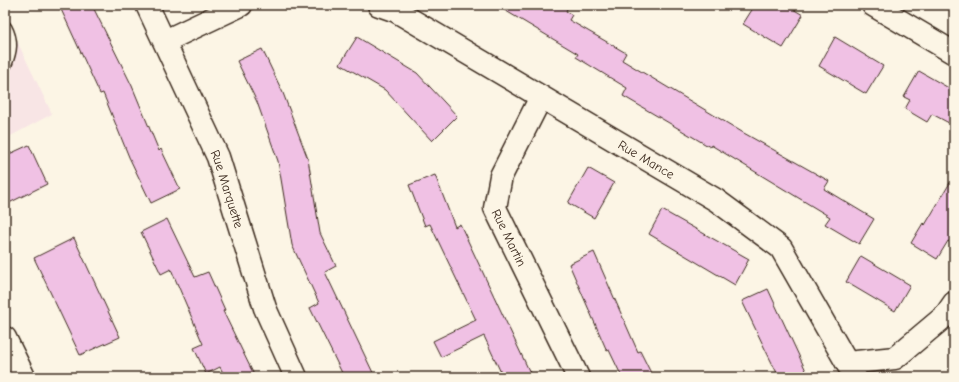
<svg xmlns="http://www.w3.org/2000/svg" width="959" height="382" font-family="'Comic Neue',sans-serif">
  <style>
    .built { fill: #f8e5e5 }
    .building { fill: #f0c1e4; stroke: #3b2a1e }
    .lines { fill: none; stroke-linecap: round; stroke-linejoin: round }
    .lane-casing { stroke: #3b2a1e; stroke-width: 16 }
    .street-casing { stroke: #3b2a1e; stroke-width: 25 }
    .secondary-casing { stroke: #3b2a1e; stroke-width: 25 }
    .lane { stroke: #fcf5e5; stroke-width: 13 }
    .street { stroke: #fcf5e5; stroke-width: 22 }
    .secondary { stroke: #fcf5e5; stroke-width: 22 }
    .labels { text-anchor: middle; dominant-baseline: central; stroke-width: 3; stroke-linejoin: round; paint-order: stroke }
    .street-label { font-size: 13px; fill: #3b2a1e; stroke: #fcf5e5 }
  </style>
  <rect width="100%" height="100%" fill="#fcf5e5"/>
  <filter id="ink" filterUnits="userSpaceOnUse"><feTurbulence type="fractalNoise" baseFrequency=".025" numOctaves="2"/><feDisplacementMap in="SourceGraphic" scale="8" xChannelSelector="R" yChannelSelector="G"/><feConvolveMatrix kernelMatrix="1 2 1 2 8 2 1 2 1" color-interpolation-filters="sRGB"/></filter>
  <g filter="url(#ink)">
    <path class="built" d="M5,16l47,98 -47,25z"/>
    <path class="building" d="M59,5h33l40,81 27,65 2,-2 19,40 -29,14 -22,-46 -26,-64 -3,1z
      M496,5h73l-3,6 6,4 -3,5 57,33 -4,7 120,72 87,49 -5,8 50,30 -15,25 -34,-20 5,-7 -119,-72 -1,2 -87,-51 4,-8 -51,-31 2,-3z
      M755,5h31l17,10 -20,33 -40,-24z
      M357,37l60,36 40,43 -25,25 -47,-51 -45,-26z
      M835,37l48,29 -17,28 -47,-28z
      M262,49l21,44 25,66 12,74 16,33 -11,6 50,105h-31l-34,-69 9,-5 -27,-58 -14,-84 -21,-59 -20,-41z
      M919,71l35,20v23l-5,9 -17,-9 -5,8 -22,-13 5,-9 -6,-3z
      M29,145l18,39 -42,21v-49z
      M588,168l26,15 -20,35 -26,-15z
      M435,175l20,52 5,-3 72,153h-29l-19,-41 -43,21 -8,-16 43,-21 -46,-96 -5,2 -16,-41z
      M954,176v68l-6,-3 -11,18 -26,-16 12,-20 2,2z
      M662,210l87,49 -14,26 -86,-51z
      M167,219l28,58 13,-5 17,38 -2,1 32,66h-30l-5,-10 -14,7 -12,-26 9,-4 -32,-75 -10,5 -20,-42z
      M74,238l46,99 -40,18 -46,-97z
      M594,252l44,100 2,-1 13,26h-31l-13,-27 -2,1 -38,-87z
      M861,256l49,29 -15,26 -49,-29z
      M768,289l32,69 9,19h-30l-13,-26 -24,-50z"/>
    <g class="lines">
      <defs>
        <path id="lane" d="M5,28c7,13 5,23 0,36"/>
        <g id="street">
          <path id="s1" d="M147,5l71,152 47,151 31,69"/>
          <path id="s2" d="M379,5l17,6 320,189 65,48 74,129"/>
          <path d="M873,5l81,48"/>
          <path d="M165,41l76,-36"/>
          <path id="s3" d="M541,97l-40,79 -6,32 83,169"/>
          <path d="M847,363l48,-5 50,-42 9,-13"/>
        </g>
        <path id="secondary" d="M5,338l19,39"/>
      </defs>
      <use href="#lane" class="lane-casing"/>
      <use href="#street" class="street-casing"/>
      <use href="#secondary" class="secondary-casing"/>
      <use href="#lane" class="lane"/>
      <use href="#street" class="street"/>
      <use href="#secondary" class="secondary"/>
    </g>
  </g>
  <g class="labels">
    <g class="street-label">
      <text stroke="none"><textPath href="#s2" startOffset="309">Rue Mance</textPath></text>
      <text stroke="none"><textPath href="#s1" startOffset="201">Rue Marquette</textPath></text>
      <text stroke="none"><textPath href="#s3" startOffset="154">Rue Martin</textPath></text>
    </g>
  </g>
  <rect width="959" height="382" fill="none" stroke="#fcf5e5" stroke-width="20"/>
  <rect x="10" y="10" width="939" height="362" fill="none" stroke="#3b2a1e" stroke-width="1.5" filter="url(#ink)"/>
</svg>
